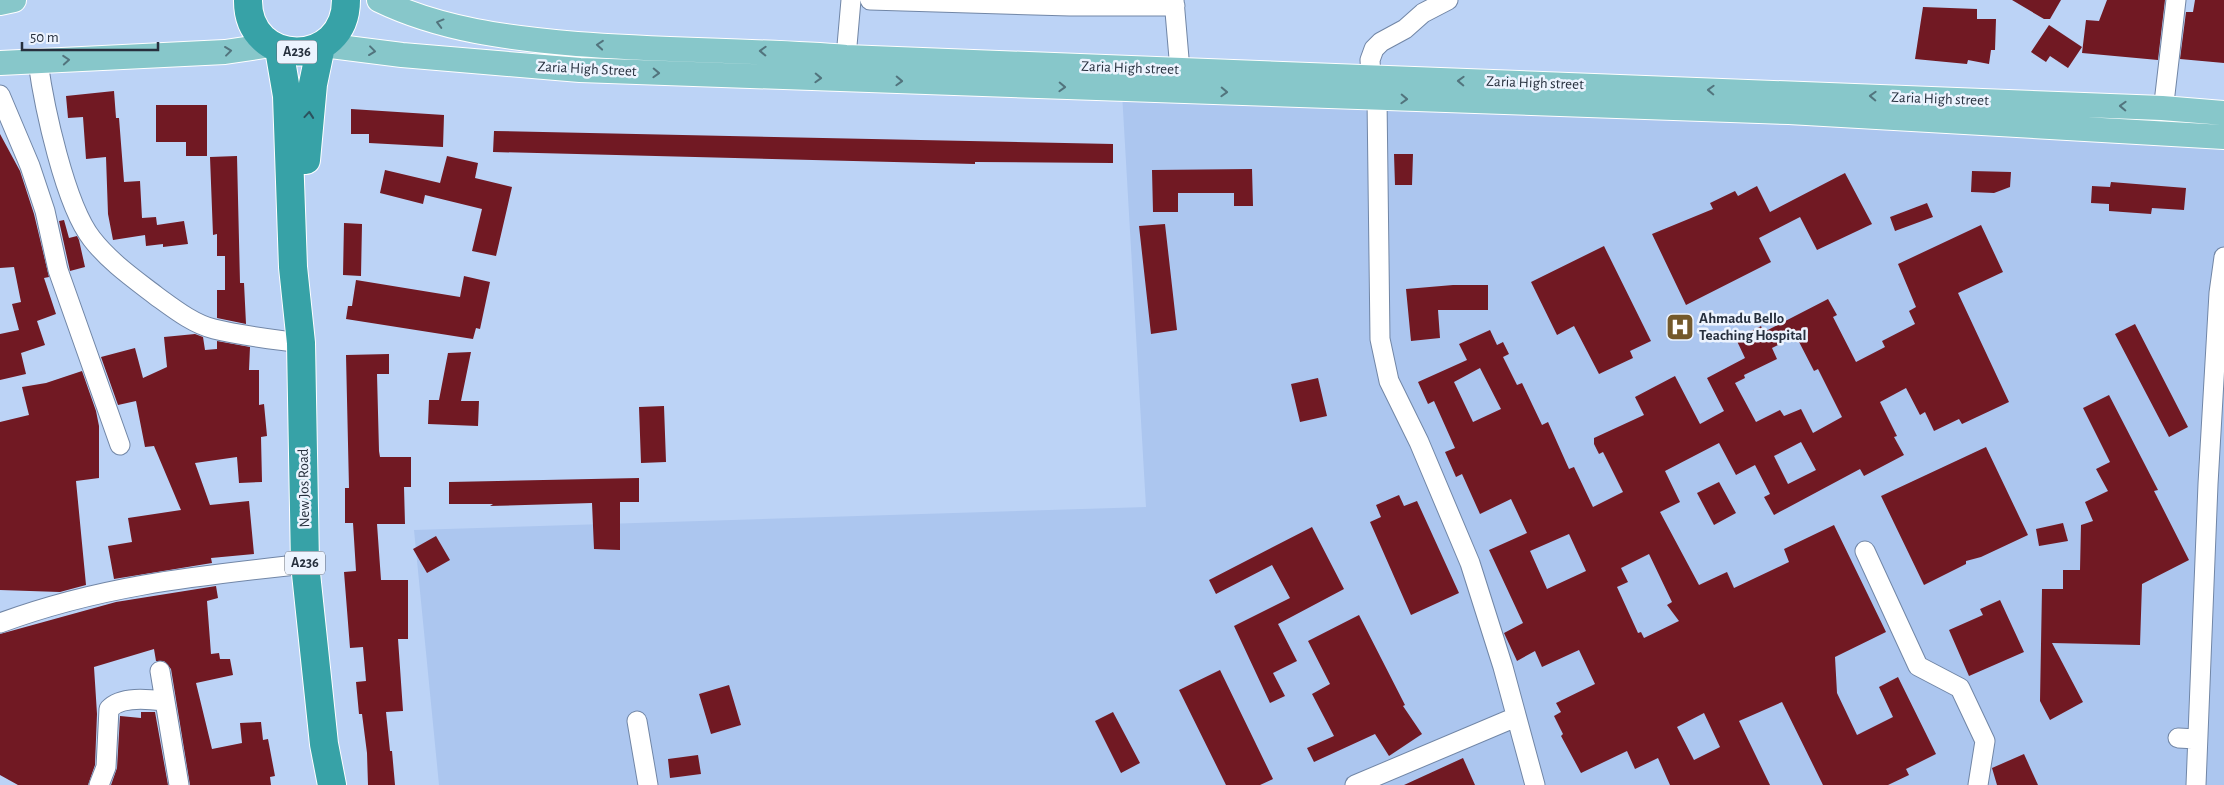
<svg xmlns="http://www.w3.org/2000/svg" width="2224" height="785" font-family="'Alegreya Sans',sans-serif">
  <style>
    .built { fill: #acc6ef }
    .building { fill: #711923; fill-rule: evenodd }
    .lines { fill: none; stroke-linecap: round; stroke-linejoin: round }
    .minor-casing { stroke: #7186a6; stroke-width: 21 }
    .major-casing { stroke: #fff; stroke-width: 26 }
    .highway-casing { stroke: #fff; stroke-width: 30 }
    .minor { stroke: #fff; stroke-width: 19 }
    .major { stroke: #87c7ca; stroke-width: 24 }
    .highway { stroke: #37a2a7; stroke-width: 28 }
    .oneway { stroke: #52747d }
    .oneway2 { stroke: #2c525e }
    .labels { text-anchor: middle; dominant-baseline: central; stroke-width: 5; stroke-linejoin: round; paint-order: stroke }
    .shield { fill: #ecf3fe; stroke: #626a78; stroke-width: 1 }
    .shield-label { font-size: 14px; font-weight: bold; fill: #27303e }
    .street-label { font-size: 15px; fill: #27303e; stroke: #ecf3fe }
    .poi-label { font-size: 15px; font-weight: bold; fill: #27303e; stroke: #ecf3fe; text-anchor: start }
  </style>
  <rect width="100%" height="100%" fill="#bcd3f6"/>
  <path class="built" d="M1122,93l1102,53v639h-1785l-25,-255 732,-23z"/>
  <path class="building" d="M2012,0h49l-11,19h-6z
    M2107,0h58l-7,60 -76,-7 4,-33 13,1z
    M2195,0h29v63l-44,-4 6,-47h7z
    M1923,7l54,2v10h19l-1,31h-4l-2,14 -21,-4 -1,4 -52,-5z
    M2049,25l33,22 -14,21 -18,-12 -4,6 -15,-10z
    M114,91l2,27h3l5,64 16,-1 2,37 14,-1 1,8 27,-4 4,23 -25,3v-3l-17,2 -1,-11 -32,5 -5,-26 -2,-57 -20,2 -3,-42 -15,1 -2,-22z
    M156,105h51v51h-21v-14h-30z
    M351,109l93,6 -1,32 -74,-4v-9h-18z
    M494,131l619,13v19l-138,-1v2l-482,-12z
    M0,134l20,37 14,43 15,63 -5,1 12,36 -19,7 8,24 -24,8 5,21 -26,6v-46l19,-4 -7,-26 9,-2 -7,-35 -14,1z
    M1394,154h19l-1,31h-17z
    M237,156l3,127h4l2,41 -29,-6v-28h8v-34h-8v-22l-4,1 -3,-78z
    M447,156l31,7 -3,15 37,9 -16,69 -24,-5 10,-42 -57,-14 -2,9 -43,-11 5,-23 55,13z
    M1252,169l1,37h-19v-13h-56v19h-25l-1,-42z
    M1972,171l39,1 -1,15 -16,6 -23,-1z
    M1845,173l27,51 -55,26 -17,-33 -41,21 12,24 -85,43 -34,-71 61,-25 -3,-6 25,-12 3,5 19,-10 13,26z
    M2111,182l75,6 -2,22 -32,-2 -1,6 -42,-3v-7l-18,-1 1,-17 18,1z
    M1927,203l6,14 -38,14 -5,-14z
    M64,220l5,18 8,-2 2,4 6,27 -15,4 -11,-50z
    M344,223l18,1 -1,52 -18,-1z
    M1165,224l12,106 -26,4 -12,-108z
    M1981,225l22,47 -45,21 51,109 -47,22 -3,-5 -25,12 -9,-19 -5,3 -14,-27 -26,14 17,34 -3,1 10,18 -40,21 -4,-7 -86,46 -10,-18 6,-3 -15,-29 -19,10 -17,-32 -54,28 15,31 -20,10 39,73 28,-13 7,16 55,-26 -5,-13 50,-24 52,107 -51,25 2,36 20,42 36,-18 -14,-30 19,-10 38,77 -30,15 3,6 -21,10h-65l-41,-83 -43,19 31,64h-100l-12,-27 -23,11 -8,-18 -46,22 -20,-37 2,-2 -9,-18 7,-4 -5,-9 39,-19 -16,-34 -37,17 -7,-16 -18,10 -13,-28 19,-10 -34,-73 38,-17 -16,-34 -31,15 -18,-40 -6,3 -11,-25 10,-4 -21,-47 -6,3 -10,-22 49,-22 -8,-16 31,-14 7,15 6,-3 6,12 -6,3 14,28 5,-2 20,42 6,-3 21,47 5,-2 19,40 30,-15 -20,-40 -4,2 -5,-10v-6l50,-23 -9,-18 40,-21 25,48 24,-13 -17,-33 38,-20 -9,-19 25,-13 3,6 64,-33 9,16 -4,2 23,45 29,-15 -3,-6 33,-17 -6,-13 7,-4 -18,-43zM1796,336l18,35 4,-2 24,48 -29,16 -12,-24 -17,7 -4,-6 -24,12 -21,-39 10,-5 -1,-3 33,-16 -5,-11zM1480,368l21,41 -28,13 -19,-40zM1801,442l15,28 -28,14 -14,-28zM1569,534l17,37 -39,18 -17,-38zM1649,554l23,48 -5,3 12,16 -35,17 -3,-6 -3,1 -21,-46 11,-5 -7,-14zM1704,713l16,34 -26,13 -17,-33z
    M1604,246l47,95 -21,10 3,7 -34,16 -25,-48 -17,9 -26,-53z
    M464,276l26,6 -10,47 -4,-1 -3,11 -127,-20 2,-13h4l4,-26 104,17z
    M1453,285h35v25h-50l2,28 -29,3 -5,-52z
    M2135,324l53,103 -19,10 -54,-103z
    M195,334l8,3 2,13 12,-1v-8l33,6 -1,23h10v35l5,-1 3,32 -6,1 1,45 -23,1 -2,-26 -42,6 15,42 39,-4 5,53 -43,4 1,5 -98,16 -6,-33 24,-4 -4,-24 53,-8 -27,-64 -9,1 -9,-46 -18,4 -17,-48 34,-9 8,30 24,-11 -3,-30z
    M471,352l-10,49h18l-1,25 -50,-2 1,-24h10l9,-47z
    M389,354v20h-12l2,77 1,6h31v30h-7l1,37h-28l4,56h27v59h-10l5,72 -17,1 4,39h2l3,34h-27l-1,-32 -5,-39h-3l-3,-32 10,-1 -3,-34 -13,1 -6,-76 12,-1 -3,-48h-8v-35h4l-3,-133z
    M82,371l14,40 3,15v52l-23,3 10,104 -26,7 -60,-2v-168l29,-7 -7,-28 24,-4z
    M1318,378l9,38 -27,6 -9,-38z
    M2109,395l49,95 -4,1 35,69 -47,24 -2,61 -88,-2 31,59 -33,18 -10,-19 2,-112h21v-19h17l1,-45 12,-4 -8,-19 23,-11 -12,-22 14,-7 -27,-54z
    M664,406l2,56 -25,1 -2,-56z
    M1986,447l42,88 -47,22 -15,4v3l-42,21 -43,-89z
    M639,478v24h-19v48l-26,-1 -2,-46 -102,3 3,-2h-44v-22z
    M1719,482l17,31 -22,12 -17,-32z
    M1399,495l5,11 13,-5 42,92 -48,22 -41,-93 11,-5 -5,-12z
    M2063,523l5,18 -29,5 -3,-17z
    M1312,527l32,62 -66,35 19,37 -24,12 12,23 -15,7 -36,-77 56,-28 -18,-33 -56,29 -7,-14z
    M436,536l14,24 -23,13 -14,-24z
    M216,586l2,12 -11,3 4,53 8,-1 1,6h10l3,16 -37,8 16,66 30,-6 -2,-20 21,-1 2,18 5,-1 7,37 -5,1 1,8h-81l-19,-116 -7,-8h-8l-2,-12 -60,18 3,47 -2,51 -7,20h-70l-18,-10v-141l116,-32z
    M2000,600l24,52 -55,24 -20,-46 34,-15 -3,-6z
    M1359,615l46,90 -2,1 19,28 -33,22 -14,-22 -61,28 -7,-14 27,-12 -22,-42 18,-10 -22,-43z
    M1220,670l53,109 -13,6h-34l-47,-95z
    M729,685l12,40 -30,9 -12,-40z
    M141,712h14l13,73h-57l6,-17 3,-52 21,2z
    M1113,712l27,51 -19,10 -26,-52z
    M2024,754l14,31h-41l-5,-17z
    M698,755l3,19 -31,4 -2,-19z
    M1463,758l12,27h-71z"/>
  <g class="lines">
    <defs>
      <path id="minor" d="M870,0l200,6h105
        M1174,0l6,70
        M846,57l5,-57
        M38,62c6,44 27,143 54,177 17,22 41,39 63,56 18,13 38,29 59,34 28,7 58,10 87,14
        M1371,77l-1,-17 4,-11 7,-7 24,-13 18,-16 25,-13
        M0,95l30,71 15,45 13,59 62,175
        M1377,98l3,241 9,42 30,61 51,121 33,104 32,118
        M2162,120l14,-120
        M1865,551l53,115 42,22 25,53 -7,44
        M0,623c103,-38 197,-47 305,-59
        M160,671l19,114
        M637,721l11,64
        M2178,738l19,1
        M99,785l7,-18 3,-58c12,-13 39,-10 54,-8
        M1355,785l161,-68
        M2196,785l12,-301 11,-191 5,-36"/>
      <path id="major" d="M379,0c62,30 130,38 198,44 90,7 180,6 269,13l1316,51 62,5
        M0,3l14,-3
        M323,45l79,10 178,15 1209,42 435,25
        M0,63l225,-11 46,-7"/>
      <path id="highway" d="M248,0c-1,68 98,69 98,0
        M279,49l8,47 6,171 8,76 4,221 19,180 8,41
        M306,160l7,-76 8,-38"/>
    </defs>
    <use href="#minor" class="minor-casing"/>
    <use href="#major" class="major-casing"/>
    <use href="#highway" class="highway-casing"/>
    <use href="#minor" class="minor"/>
    <use href="#major" class="major"/>
    <use href="#highway" class="highway"/>
  </g>
  <defs><path id="oneway-chevron" d="M-2-3.5L2.5 0L-2 3.5" fill="none" stroke-width="1.6" stroke-linecap="round" stroke-linejoin="round" transform="scale(1.25)"/></defs>
  <g class="oneway">
    <use href="#oneway-chevron" transform="translate(440 23) rotate(-165)"/>
    <use href="#oneway-chevron" transform="translate(600 45) rotate(-175)"/>
    <use href="#oneway-chevron" transform="translate(228 51) rotate(-7)"/>
    <use href="#oneway-chevron" transform="translate(372 51) rotate(7)"/>
    <use href="#oneway-chevron" transform="translate(763 51) rotate(-178)"/>
    <use href="#oneway-chevron" transform="translate(66 60) rotate(-4)"/>
    <use href="#oneway-chevron" transform="translate(656 73) rotate(2)"/>
    <use href="#oneway-chevron" transform="translate(818 78) rotate(2)"/>
    <use href="#oneway-chevron" transform="translate(899 81) rotate(2)"/>
    <use href="#oneway-chevron" transform="translate(1461 81) rotate(-178)"/>
    <use href="#oneway-chevron" transform="translate(1062 87) rotate(2)"/>
    <use href="#oneway-chevron" transform="translate(1711 90) rotate(-178)"/>
    <use href="#oneway-chevron" transform="translate(1224 92) rotate(2)"/>
    <use href="#oneway-chevron" transform="translate(1873 96) rotate(-178)"/>
    <use href="#oneway-chevron" transform="translate(1404 99) rotate(2)"/>
    <use href="#oneway-chevron" transform="translate(2123 106) rotate(-178)"/>
  </g>
  <use class="oneway2" href="#oneway-chevron" transform="translate(309 115) rotate(-85)"/>
  <defs>
    <symbol id="hospital-square" viewBox="-11 -11 22 22"><rect x="-9" y="-9" width="18" height="18" rx="4" fill="#74592b" stroke="#ecf3fe"/><path d="M-5-5h3v3.5h4V-5h3V5h-3V1.5h-4V5h-3Z" fill="#fff"/></symbol>
  </defs>
  <g fill-rule="evenodd">
    <use href="#hospital-square" x="1664" y="311" width="32" height="32"/>
  </g>
  <g class="labels">
    <g class="shield">
      <rect x="277" y="40.5" width="40" height="23" rx="4"/>
      <rect x="285" y="551.5" width="40" height="23" rx="4"/>
    </g>
    <g class="shield-label">
      <text x="297" y="52">A236</text>
      <text x="305" y="563">A236</text>
    </g>
    <g class="street-label">
      <text transform="translate(1130 68) rotate(2)">Zaria High street</text>
      <text transform="translate(587 69) rotate(3)">Zaria High Street</text>
      <text transform="translate(1535 83) rotate(2)">Zaria High street</text>
      <text transform="translate(1940 99) rotate(2)">Zaria High street</text>
      <text transform="translate(304 488) rotate(-91)">New Jos Road</text>
    </g>
    <g class="poi-label">
      <text x="1699" y="318">Ahmadu Bello<tspan x="1699" dy="17">Teaching Hospital</tspan></text>
    </g>
  </g>
  <path d="M22 42v8h136v-8" fill="none" stroke="#27303e" stroke-width="2.5"/>
  <text x="30" y="42" font-size="15" fill="#27303e" stroke="#ecf3fe" stroke-width="4" paint-order="stroke">50 m</text>
</svg>
